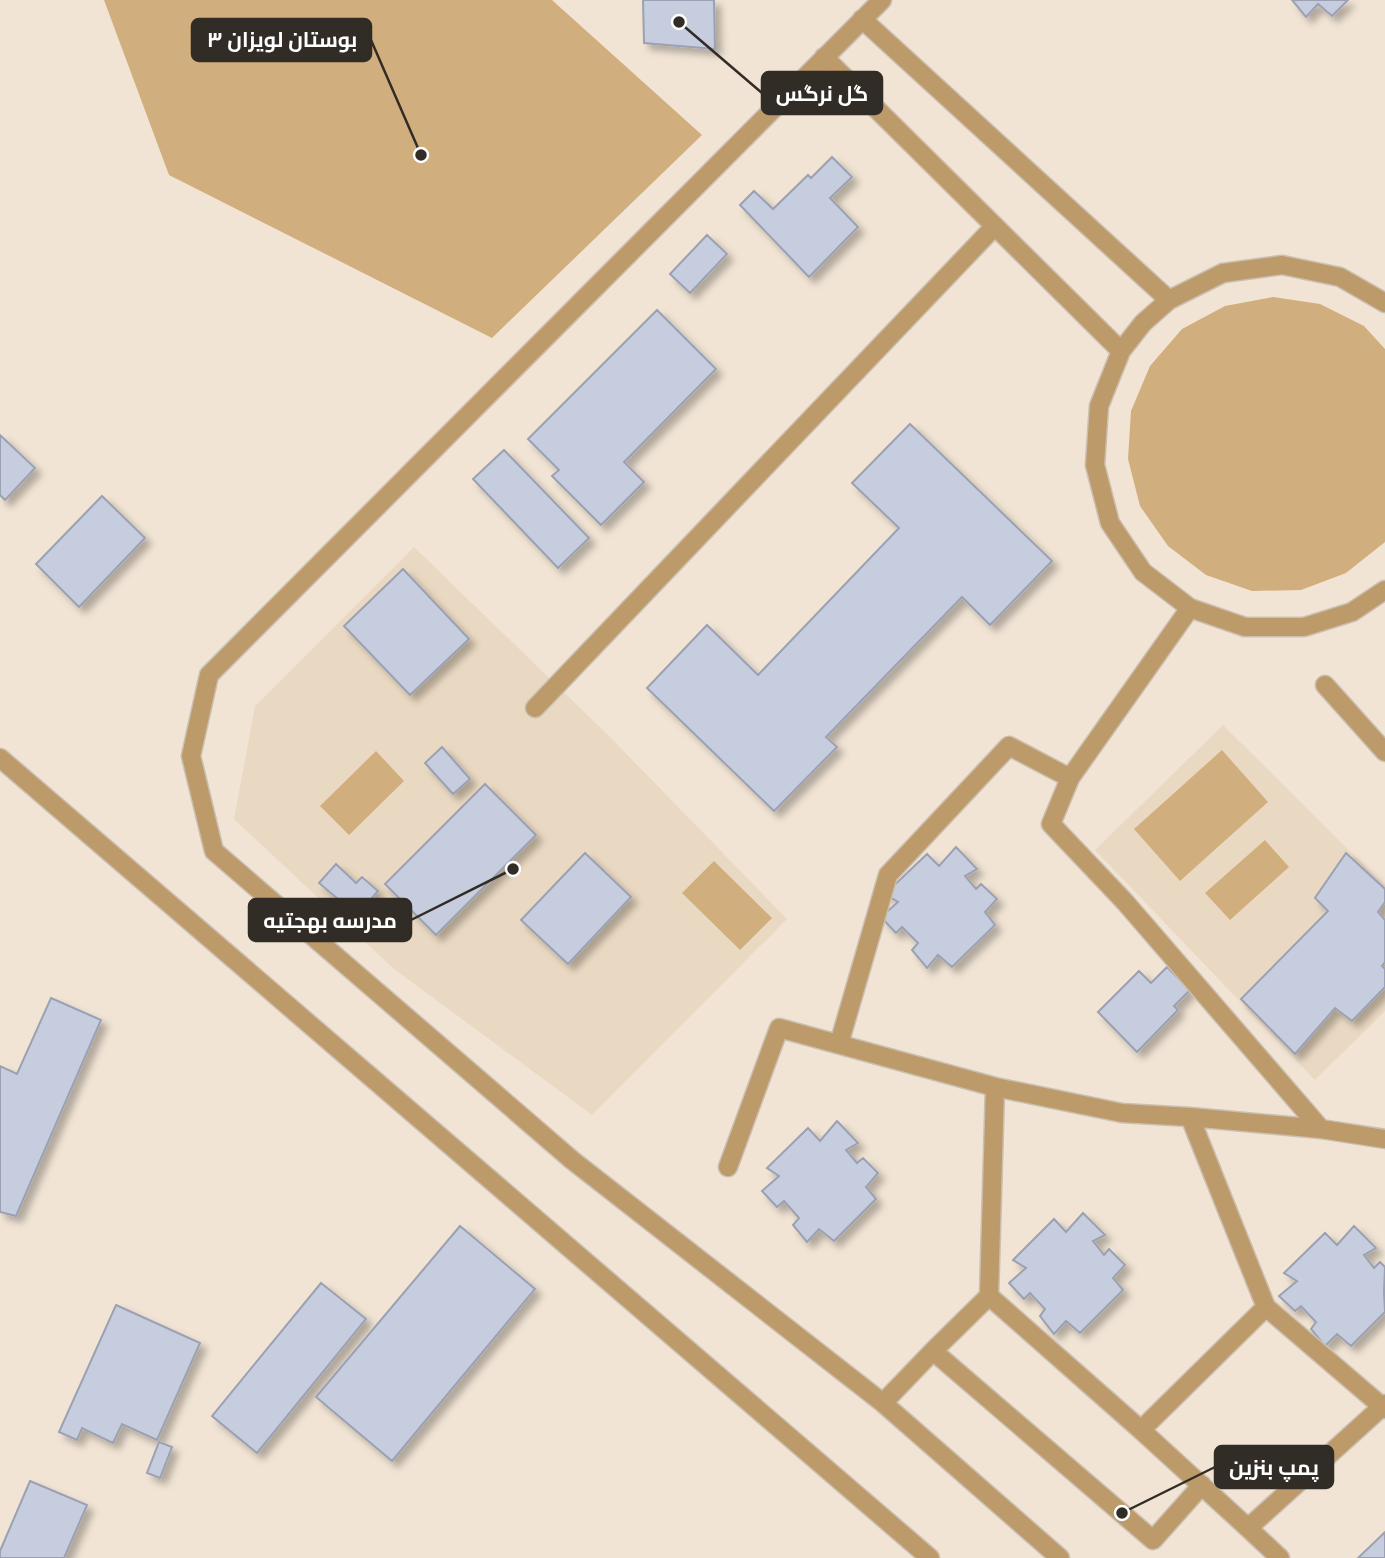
<svg xmlns="http://www.w3.org/2000/svg" width="1385" height="1558" font-family="'Archivo Narrow',Cairo,sans-serif">
  <style>
    .built { fill: #ead9c2 }
    .green { fill: #d1ae7e }
    .building { fill: #c6cddf; stroke: #9ba1b2; stroke-width: 2; filter: url(#shadow) }
    .lines { fill: none; stroke-linecap: round; stroke-linejoin: round }
    .minor-casing { stroke: #cbbfb1; stroke-width: 21 }
    .minor { stroke: #bd9a6a; stroke-width: 18 }
    .leader { fill: none; stroke: #312c26; stroke-width: 2.5 }
    .callout-dot { fill: #312c26; stroke: #fff; stroke-width: 2.5 }
    .callout { fill: #312c26; stroke: #312c26; stroke-width: 2.5 }
    .callout-label { font-size: 21px; text-anchor: middle; font-weight: bold; fill: #fff }
  </style>
  <defs>
    <filter id="shadow"><feDropShadow dx="6" dy="6" stdDeviation="3.5" flood-color="#0004"/></filter>
  </defs>
  <rect width="100%" height="100%" fill="#f1e4d4"/>
  <path class="built" d="M414,547l196,190 177,182 -195,196 -198,-146 -160,-150 21,-113z
    M1223,725l162,161v125l-70,69 -220,-230z"/>
  <path class="green" d="M104,0h448l150,135 -210,203 -323,-163z
    M1273,297l47,7 44,22 21,23v193l-39,31 -45,17 -49,1 -46,-16 -38,-29 -28,-40 -12,-47 3,-48 19,-45 32,-37 43,-23z
    M1222,750l46,52 -88,79 -46,-52z
    M376,751l28,30 -55,54 -29,-29z
    M1265,840l24,27 -59,53 -25,-27z
    M714,861l58,57 -32,32 -58,-57z"/>
  <path class="building" d="M643,0h71l1,49 -71,-6z
    M1292,0h56l-16,16 -14,-12 -12,13z
    M832,157l20,20 -22,21 28,29 -49,50 -69,-72 14,-14 19,18 35,-34 3,3z
    M707,235l20,19 -37,39 -20,-19z
    M657,310l59,59 -92,93 20,20 -43,43 -49,-49 7,-6 -31,-31z
    M910,424l142,137 -62,64 -28,-28 -136,140 11,10 -63,64 -127,-123 60,-63 51,50 141,-147 -47,-45z
    M0,435l35,33 -30,32 -5,-5z
    M504,450l85,88 -31,30 -85,-89z
    M102,496l43,42 -66,69 -43,-43z
    M403,569l66,70 -59,56 -66,-69z
    M442,747l28,32 -17,15 -28,-31z
    M485,784l51,51 -100,100 -51,-51z
    M956,847l21,22 -12,7 11,13 5,-5 16,15 -12,13 10,13 -43,42 -14,-12 -11,13 -15,-18 6,-7 -16,-16 -6,6 -15,-16 17,-15 -13,-8 42,-40 12,12z
    M585,853l46,44 -63,67 -47,-44z
    M1346,853l39,36v13l-7,10 7,8v42l-3,4 3,3v18l-33,34 -17,-13 -40,46 -54,-55 87,-88 -13,-13z
    M336,864l20,19 6,-6 16,14 -21,24 -38,-32z
    M1167,967l23,23 -16,16 4,4 -41,42 -39,-40 41,-41 12,12z
    M51,998l50,22 -85,196 -16,-4v-146l17,8z
    M837,1121l21,22 -12,7 11,13 6,-5 15,15 -12,14 10,12 -42,42 -15,-12 -12,13 -14,-17 6,-7 -15,-17 -7,6 -15,-16 17,-15 -12,-8 41,-40 12,13z
    M1083,1213l22,22 -12,6 11,14 5,-6 16,16 -12,13 10,12 -43,43 -14,-12 -12,13 -14,-18 5,-7 -15,-16 -6,6 -15,-16 17,-15 -13,-8 41,-41 12,13z
    M460,1226l75,63 -143,172 -76,-64z
    M1354,1226l22,22 -12,7 10,13 6,-6 5,5 -1,25 1,20 -34,34 -14,-12 -12,12 -14,-17 5,-7 -15,-16 -6,5 -16,-15 18,-15 -13,-8 41,-40 12,12z
    M321,1283l45,36 -109,134 -45,-37z
    M116,1305l84,38 -43,97 -35,-16 -9,19 -31,-15 -5,12 -18,-8z
    M159,1442l13,5 -12,31 -13,-5z
    M30,1481l57,24 -23,53h-64v-7z
    M1385,1532v26h-27z"/>
  <g class="lines">
    <defs>
      <path id="minor" d="M882,0l-673,675 -18,81 23,95 358,309 311,243 177,155
        M862,19l307,281
        M824,57l297,294
        M1385,303l-45,-26 -58,-12 -59,8 -54,27 -26,23 -22,28 -22,55 -4,59 15,58 33,49 47,36 55,19h59l48,-15 33,-22
        M1325,685l60,67
        M535,708l460,-482
        M0,758l930,800
        M1070,778l-19,46 74,78 196,227
        M839,1044l49,-169 121,-129 61,32 120,-170
        M995,1087l127,26 68,4 76,190 119,102
        M1190,1117l131,12 64,10
        M728,1167l51,-139 216,59 -6,209 -56,55 -50,52
        M989,1296l152,134 125,-123
        M933,1351l220,189 49,-55
        M1141,1430l107,98
        M1280,1558l-32,-30 137,-124"/>
    </defs>
    <use href="#minor" class="minor-casing"/>
    <use href="#minor" class="minor"/>
  </g>
  <path class="leader" d="M421 155L371 40M679 22L762 93M513 869L411 920M1122 1513L1215 1467"/>
  <g class="callout-dot">
    <circle cx="421" cy="155" r="7"/>
    <circle cx="679" cy="22" r="7"/>
    <circle cx="513" cy="869" r="7"/>
    <circle cx="1122" cy="1513" r="7"/>
  </g>
  <g class="callout">
    <rect x="192" y="19" width="179" height="42" rx="7"/>
    <rect x="762" y="72" width="120" height="42" rx="7"/>
    <rect x="249" y="899" width="162" height="42" rx="7"/>
    <rect x="1215" y="1446" width="118" height="42" rx="7"/>
  </g>
  <g class="callout-label">
    <text x="282" y="47">بوستان لویزان ۳</text>
    <text x="822" y="101">گل نرگس</text>
    <text x="330" y="928">مدرسه بهجتیه</text>
    <text x="1274" y="1475">پمپ بنزین</text>
  </g>
</svg>
